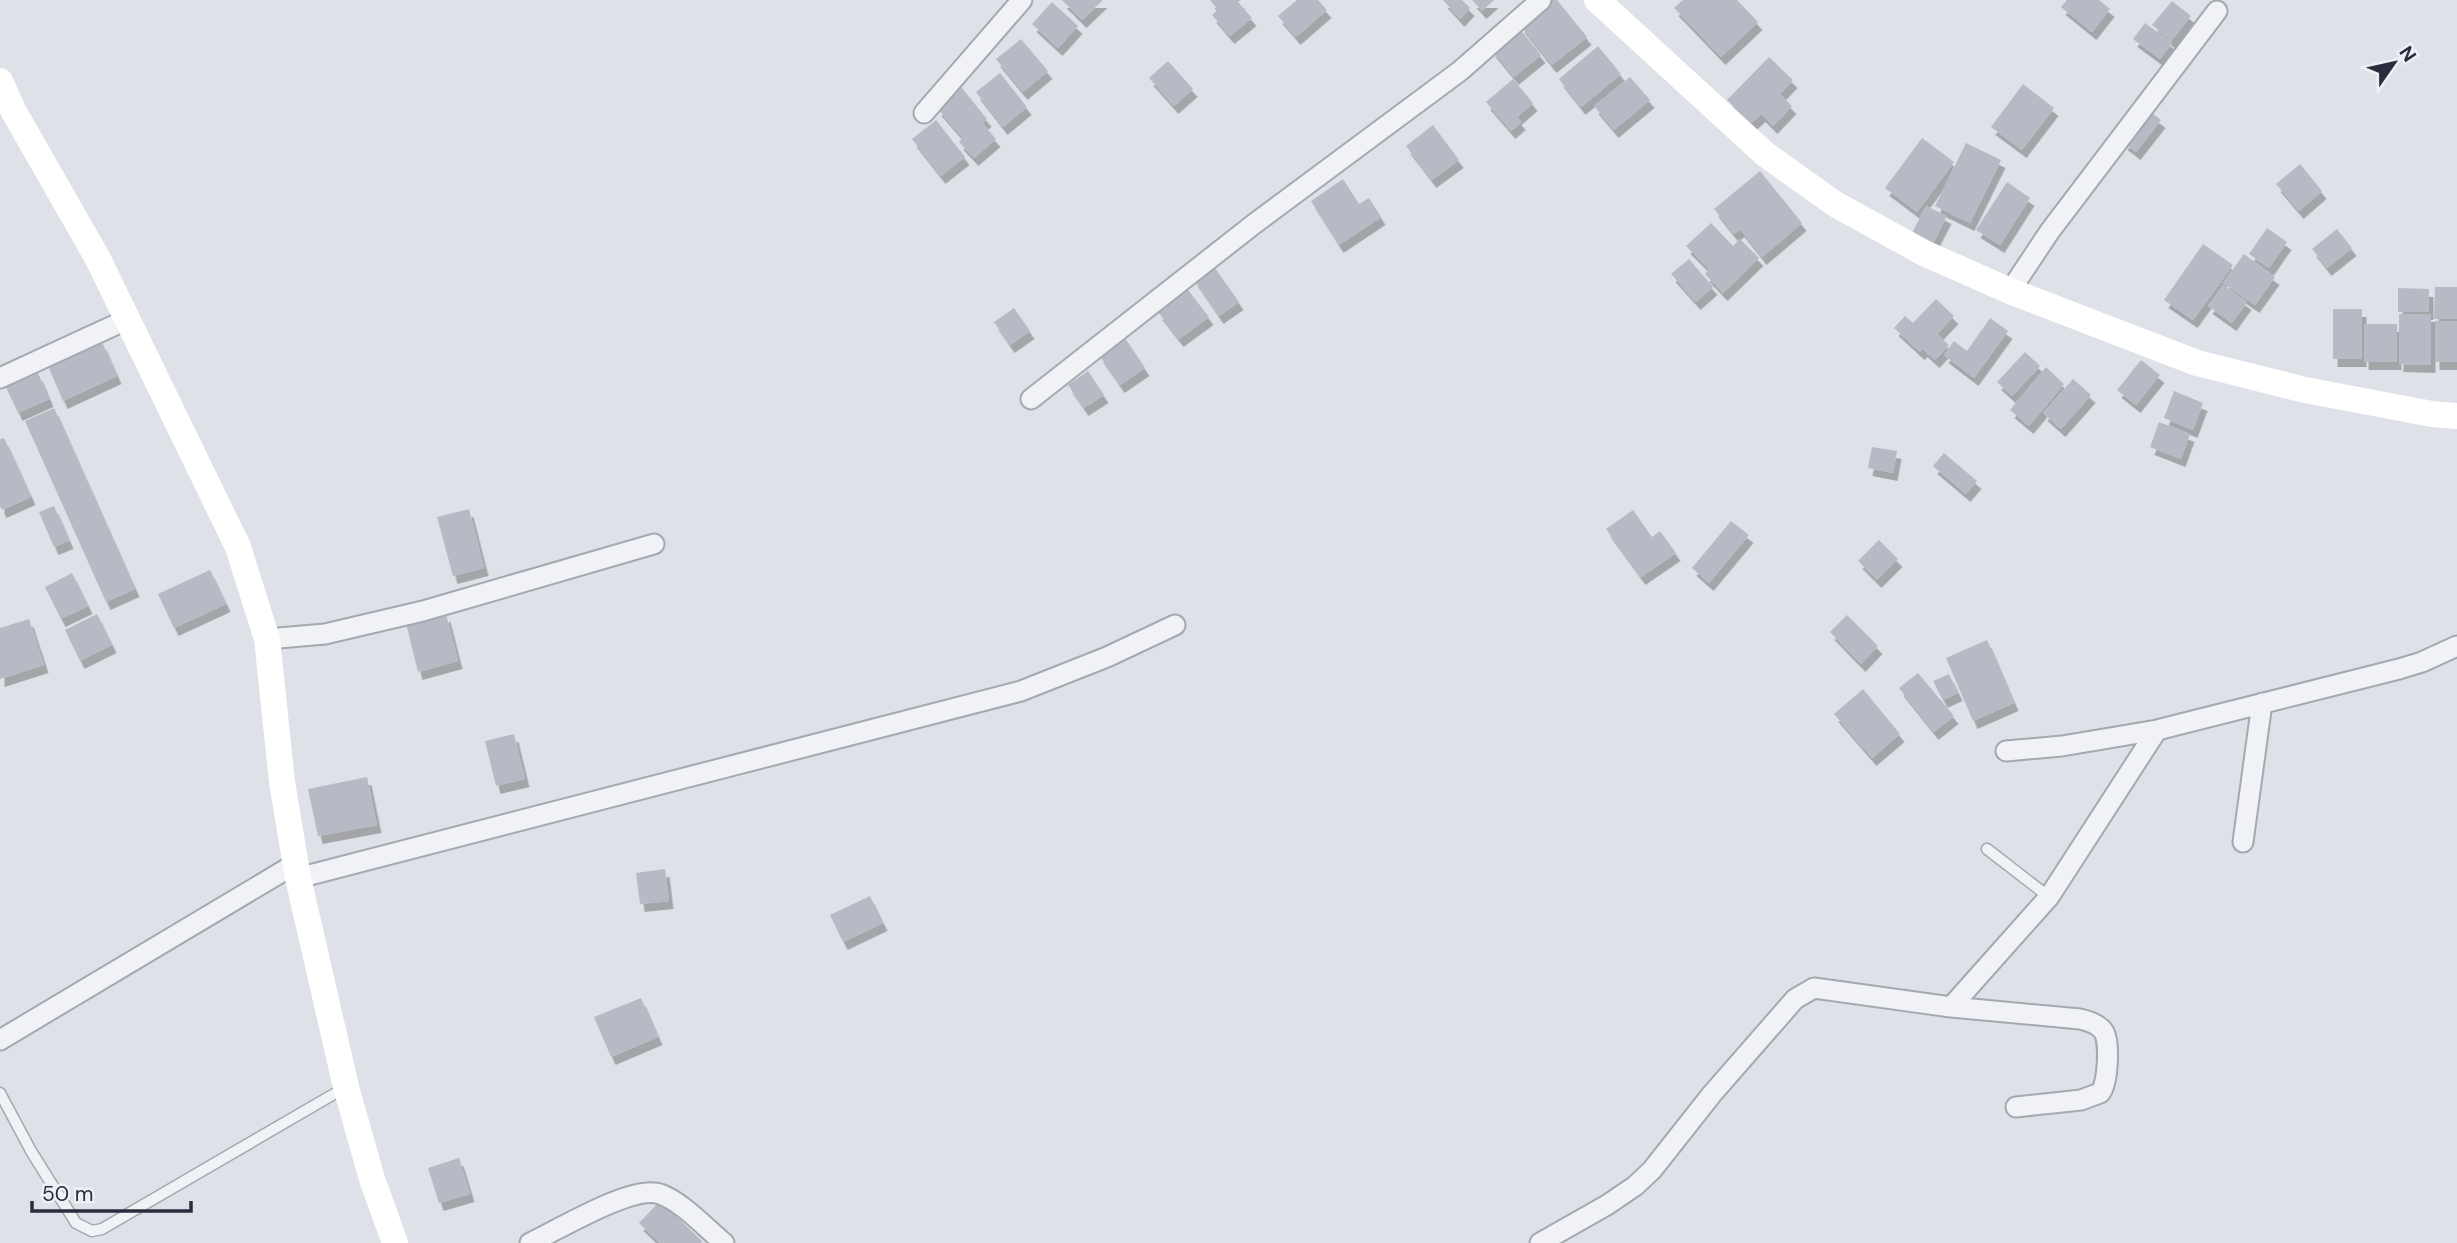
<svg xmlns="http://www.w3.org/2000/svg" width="2457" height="1243" font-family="'DM Sans',sans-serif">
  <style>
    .building { fill: #b6bac4; filter: url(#shadow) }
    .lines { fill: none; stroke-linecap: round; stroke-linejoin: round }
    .lane-casing { stroke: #a4a8b1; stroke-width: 13 }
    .street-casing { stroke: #a4a8b1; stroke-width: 23 }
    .lane { stroke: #f1f2f6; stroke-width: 10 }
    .street { stroke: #f1f2f6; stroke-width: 19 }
    .secondary { stroke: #fff; stroke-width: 26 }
  </style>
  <defs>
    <filter id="shadow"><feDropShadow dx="4.5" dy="8" stdDeviation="0" flood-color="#0004"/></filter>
  </defs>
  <rect width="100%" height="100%" fill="#dee1e7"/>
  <path class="building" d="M1062,0h41l-21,20z
    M1210,0h31l-3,2 14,16 -22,18 -18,-21 6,-5z
    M1297,0h21l9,10 -31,27 -18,-21z
    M1443,0h19l8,8 -10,11z
    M1472,0h22l-12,11z
    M1550,0h7l30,37 -35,28 -32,-40z
    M1683,0h54l21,22 -37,35 -47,-49z
    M2067,0h32l11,9 -18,23 -31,-25z
    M2172,1l19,15 -20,25 -19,-16z
    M1052,2l26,24 -20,22 -26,-24z
    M2145,23l27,20 -12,16 -27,-20z
    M1518,27l23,28 -27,22 -23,-28z
    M1021,39l27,32 -25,21 -27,-33z
    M1598,46l23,28 -40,33 -22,-28z
    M1769,57l24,23 -13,14 12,12 -19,20 -12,-12 -10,9 -24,-23z
    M1168,61l25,28 -19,17 -25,-28z
    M1000,73l27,34 -24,20 -27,-35z
    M1630,77l20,23 -36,30 -20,-24z
    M1513,79l20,24 -16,14 4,5 -10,9 -25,-29z
    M2023,84l31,24 -32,42 -31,-23z
    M961,87l26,32 -5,4 14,16 -22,19 -15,-16 4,-4 -26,-30z
    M2148,110l13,10 -25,32 -13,-10z
    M936,120l29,37 -24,19 -29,-37z
    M1433,125l26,35 -27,20 -26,-34z
    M1922,138l32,24 -37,50 -32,-24z
    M1966,143l35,17 -31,63 -35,-17z
    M2300,164l22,27 -23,20 -23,-27z
    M1760,171l42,52 -40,34 -22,-28 -6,5 -20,-25z
    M1343,179l16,25 10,-6 12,19 -42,28 -28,-44z
    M2007,182l23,16 -30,47 -24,-15z
    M1926,206l21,10 -16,31 -21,-10z
    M1711,223l22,23 7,-7 19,19 -36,35 -18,-19 4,-5 -23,-23z
    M2267,228l20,14 -18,26 -20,-14z
    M2337,229l15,19 -25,20 -15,-19z
    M2203,244l30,21 -40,55 -29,-20z
    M2244,254l31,23 -20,28 -32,-22z
    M1689,259l24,28 -17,15 -25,-28z
    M1212,264l27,38 -20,14 -26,-38z
    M2223,285l24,17 -15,21 -24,-17z
    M2435,287h22v32h-23z
    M2398,288l31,1v23h-31z
    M1188,290l21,27 -30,22 -21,-27z
    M1936,299l18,17 -17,18 12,11 -14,15 -12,-11 -3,3 -26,-24 11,-12 8,7z
    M1014,308l16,23 -20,14 -16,-23z
    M2333,309h29v50h-29z
    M2399,314h32v51l-32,-1z
    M1990,318l18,13 -34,47 -30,-23 10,-14 13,10z
    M2435,321h22v41h-22z
    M2364,324h33v38h-33z
    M1125,338l20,30 -25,17 -21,-30z
    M102,342l15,34 -54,25 -15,-35z
    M2025,352l15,14 -28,30 -15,-14z
    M2141,360l19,15 -24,30 -19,-15z
    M2046,367l18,17 -35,42 -19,-16z
    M1088,371l16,24 -20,13 -16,-23z
    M38,373l11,26 -31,14 -12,-26z
    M2073,379l18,16 -30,34 -18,-16z
    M2174,391l29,12 -10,27 -29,-12z
    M54,408l81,181 -29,13 -81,-181z
    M2159,422l31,12 -9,25 -31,-12z
    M4,438l27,59 -29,13 -2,-4v-67z
    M1872,447l25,4 -4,22 -25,-5z
    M1944,453l33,28 -11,13 -33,-28z
    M54,506l15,35 -15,6 -15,-35z
    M469,509l15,59 -31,8 -16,-59z
    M1633,510l19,27 8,-6 16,22 -35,24 -35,-48z
    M1731,521l18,14 -40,48 -17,-15z
    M1879,540l19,19 -21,21 -19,-19z
    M210,570l16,34 -52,24 -16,-34z
    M72,573l16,33 -27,13 -16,-32z
    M97,614l15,31 -32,16 -15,-31z
    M446,614l12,47 -40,11 -12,-49z
    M1847,615l31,31 -17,18 -31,-32z
    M29,619l15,46 -44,14v-51z
    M1987,640l27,63 -41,18 -27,-63z
    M1918,673l36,43 -20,16 -35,-44z
    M1949,674l9,19 -15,7 -10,-19z
    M1863,689l37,45 -28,24 -38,-44z
    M514,734l11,45 -29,7 -11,-45z
    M367,777l10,48 -59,11 -10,-47z
    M665,869l4,32 -29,3 -4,-31z
    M870,896l13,27 -40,19 -13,-27z
    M641,998l17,39 -47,20 -17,-40z
    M459,1158l11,36 -31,9 -11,-35z
    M660,1201l42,40 -1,2h-41l-21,-20z"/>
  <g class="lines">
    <defs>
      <path id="lane" d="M1987,849l62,48
        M0,1093l31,58 45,72 16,8 10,-2 244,-142"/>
      <path id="street" d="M924,113l98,-113
        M2010,291l40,-60 167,-220
        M0,378l128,-59
        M1031,399l223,-175 206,-153 81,-71
        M267,639l58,-5 98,-23 231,-67
        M2006,751l56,-5 95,-16 242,-61 23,-7 35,-16
        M2243,842l19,-139
        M298,878l723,-187 86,-34 68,-32
        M1951,1007l98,-110 108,-167
        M0,1040l295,-176
        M530,1243c28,-13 103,-59 130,-49 21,7 46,34 64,49
        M1540,1243l67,-38 28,-19 17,-16 60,-76 83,-95 19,-11 137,19 129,12c9,2 19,5 24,13 6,11 4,53 -4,61l-19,7 -65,7"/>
    </defs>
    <use href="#lane" class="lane-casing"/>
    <use href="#street" class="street-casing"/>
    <use href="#lane" class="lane"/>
    <use href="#street" class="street"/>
    <path class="secondary" d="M1597,0l168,154 70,50 89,49 86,38 187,72 108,27 127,24 25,2
      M0,81l14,31 84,147 140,288 29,92 15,143 16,96 48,209 26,92 23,64"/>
  </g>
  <g transform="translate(2394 63) rotate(56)" stroke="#eef0f5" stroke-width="5" paint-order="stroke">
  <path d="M0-5L12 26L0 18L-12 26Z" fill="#282e3e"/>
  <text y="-10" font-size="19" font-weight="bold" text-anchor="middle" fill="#282e3e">N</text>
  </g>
  <path d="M32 1201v10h159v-10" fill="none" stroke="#282e3e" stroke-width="3.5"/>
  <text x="42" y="1201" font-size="21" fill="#282e3e" stroke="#eef0f5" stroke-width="5" paint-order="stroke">50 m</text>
</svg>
